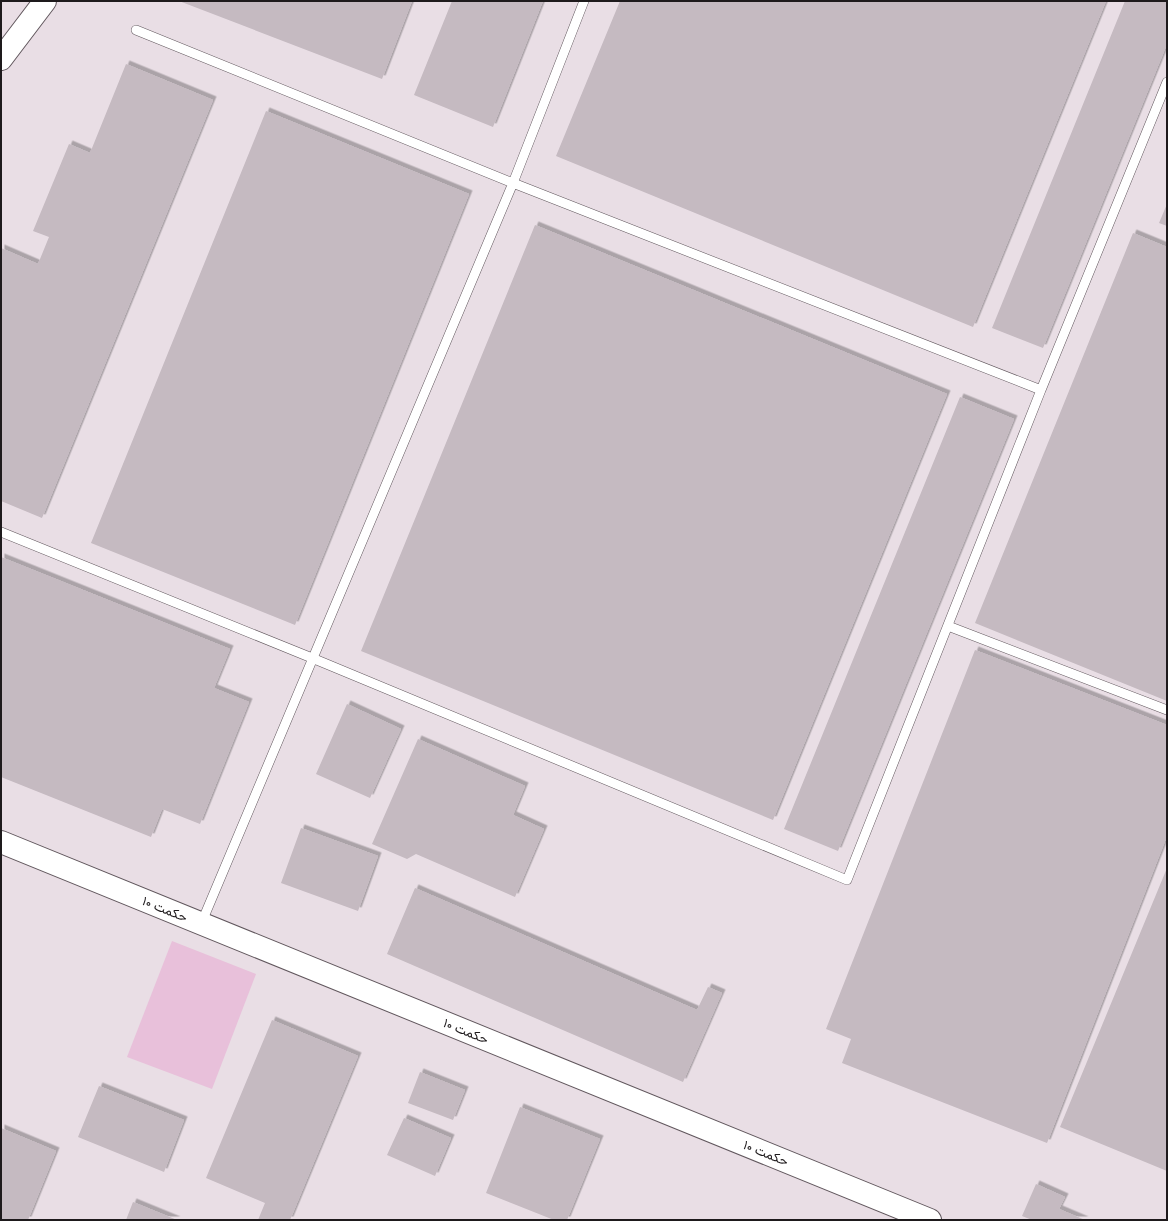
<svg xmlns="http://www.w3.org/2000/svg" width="1168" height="1221" font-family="'Times New Roman',Vazirmatn,serif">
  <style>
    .green { fill: #e8c0da }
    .building { fill: #c5bac1; filter: url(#shadow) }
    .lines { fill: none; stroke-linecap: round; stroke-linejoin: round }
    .service-casing { stroke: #61575d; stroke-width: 10 }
    .tertiary-casing { stroke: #61575d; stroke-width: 24 }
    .service { stroke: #fff; stroke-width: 9 }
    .tertiary { stroke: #fff; stroke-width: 22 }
    .labels { text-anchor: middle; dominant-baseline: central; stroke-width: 3; stroke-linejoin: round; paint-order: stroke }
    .street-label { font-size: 13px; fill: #1e1a1c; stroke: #fff }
  </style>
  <defs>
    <filter id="shadow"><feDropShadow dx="3.5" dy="-3.5" stdDeviation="0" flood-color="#0004"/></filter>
  </defs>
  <rect width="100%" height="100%" fill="#e9dee5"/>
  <path class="green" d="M172,941l84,33 -44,115 -85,-32z"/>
  <path class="building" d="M179,1h233l-30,78z
    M452,1h91l-50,126 -79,-32z
    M620,1h486l-133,326 -417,-171z
    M1125,1h42v43l-124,304 -51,-20z
    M126,64l87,36 -171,418 -41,-17v-253l37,16 11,-27 -16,-6 36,-87 21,9z
    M266,111l203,83 -174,431 -204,-82z
    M1167,204v22l-8,-3z
    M535,225l412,169 -174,426 -412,-169z
    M1133,233l34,14v454l-192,-78z
    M960,397l54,22 -176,432 -54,-22z
    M1,557l229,92 -16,39 35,14 -49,122 -38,-15 -11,28 -150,-60z
    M975,650l192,75v111l-120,307 -205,-80 9,-24 -25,-10z
    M347,704l54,25 -31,69 -54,-24z
    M418,739l107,47 -12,29 31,14 -29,68 -99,-43 -9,5 -35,-15z
    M301,828l77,28 -20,55 -77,-28z
    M1167,868v303l-107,-44z
    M415,888l282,122 11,-23 14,6 -39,89 -296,-128z
    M272,1020l86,36 -68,164h-32l7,-17 -59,-25z
    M420,1072l45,18 -12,30 -45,-17z
    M99,1086l85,34 -20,52 -86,-35z
    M520,1107l80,32 -33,81h-13l-68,-27z
    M404,1118l47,20 -16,38 -48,-21z
    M1,1128l55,23 -28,69h-27z
    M1036,1184l29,13 -6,12 26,11h-53l-10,-4z
    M133,1202l44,18h-51z"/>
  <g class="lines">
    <defs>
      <path id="service" d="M136,30l377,153 528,207 126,-308
        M1,532l311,126 535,222 194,-490
        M948,626l219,84
        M201,924l312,-741 71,-182"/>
      <path id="tertiary" d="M1,59l44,-58
        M1,842l929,378"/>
    </defs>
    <use href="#service" class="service-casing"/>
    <use href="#tertiary" class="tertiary-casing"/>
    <use href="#service" class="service"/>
    <use href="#tertiary" class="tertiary"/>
  </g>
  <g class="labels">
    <g class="street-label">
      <text transform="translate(165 909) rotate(22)">حکمت ۱۰</text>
      <text transform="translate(466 1031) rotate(22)">حکمت ۱۰</text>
      <text transform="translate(766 1153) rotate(22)">حکمت ۱۰</text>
    </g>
  </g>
  <rect width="1168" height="1221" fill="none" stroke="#1e1a1c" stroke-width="4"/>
</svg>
